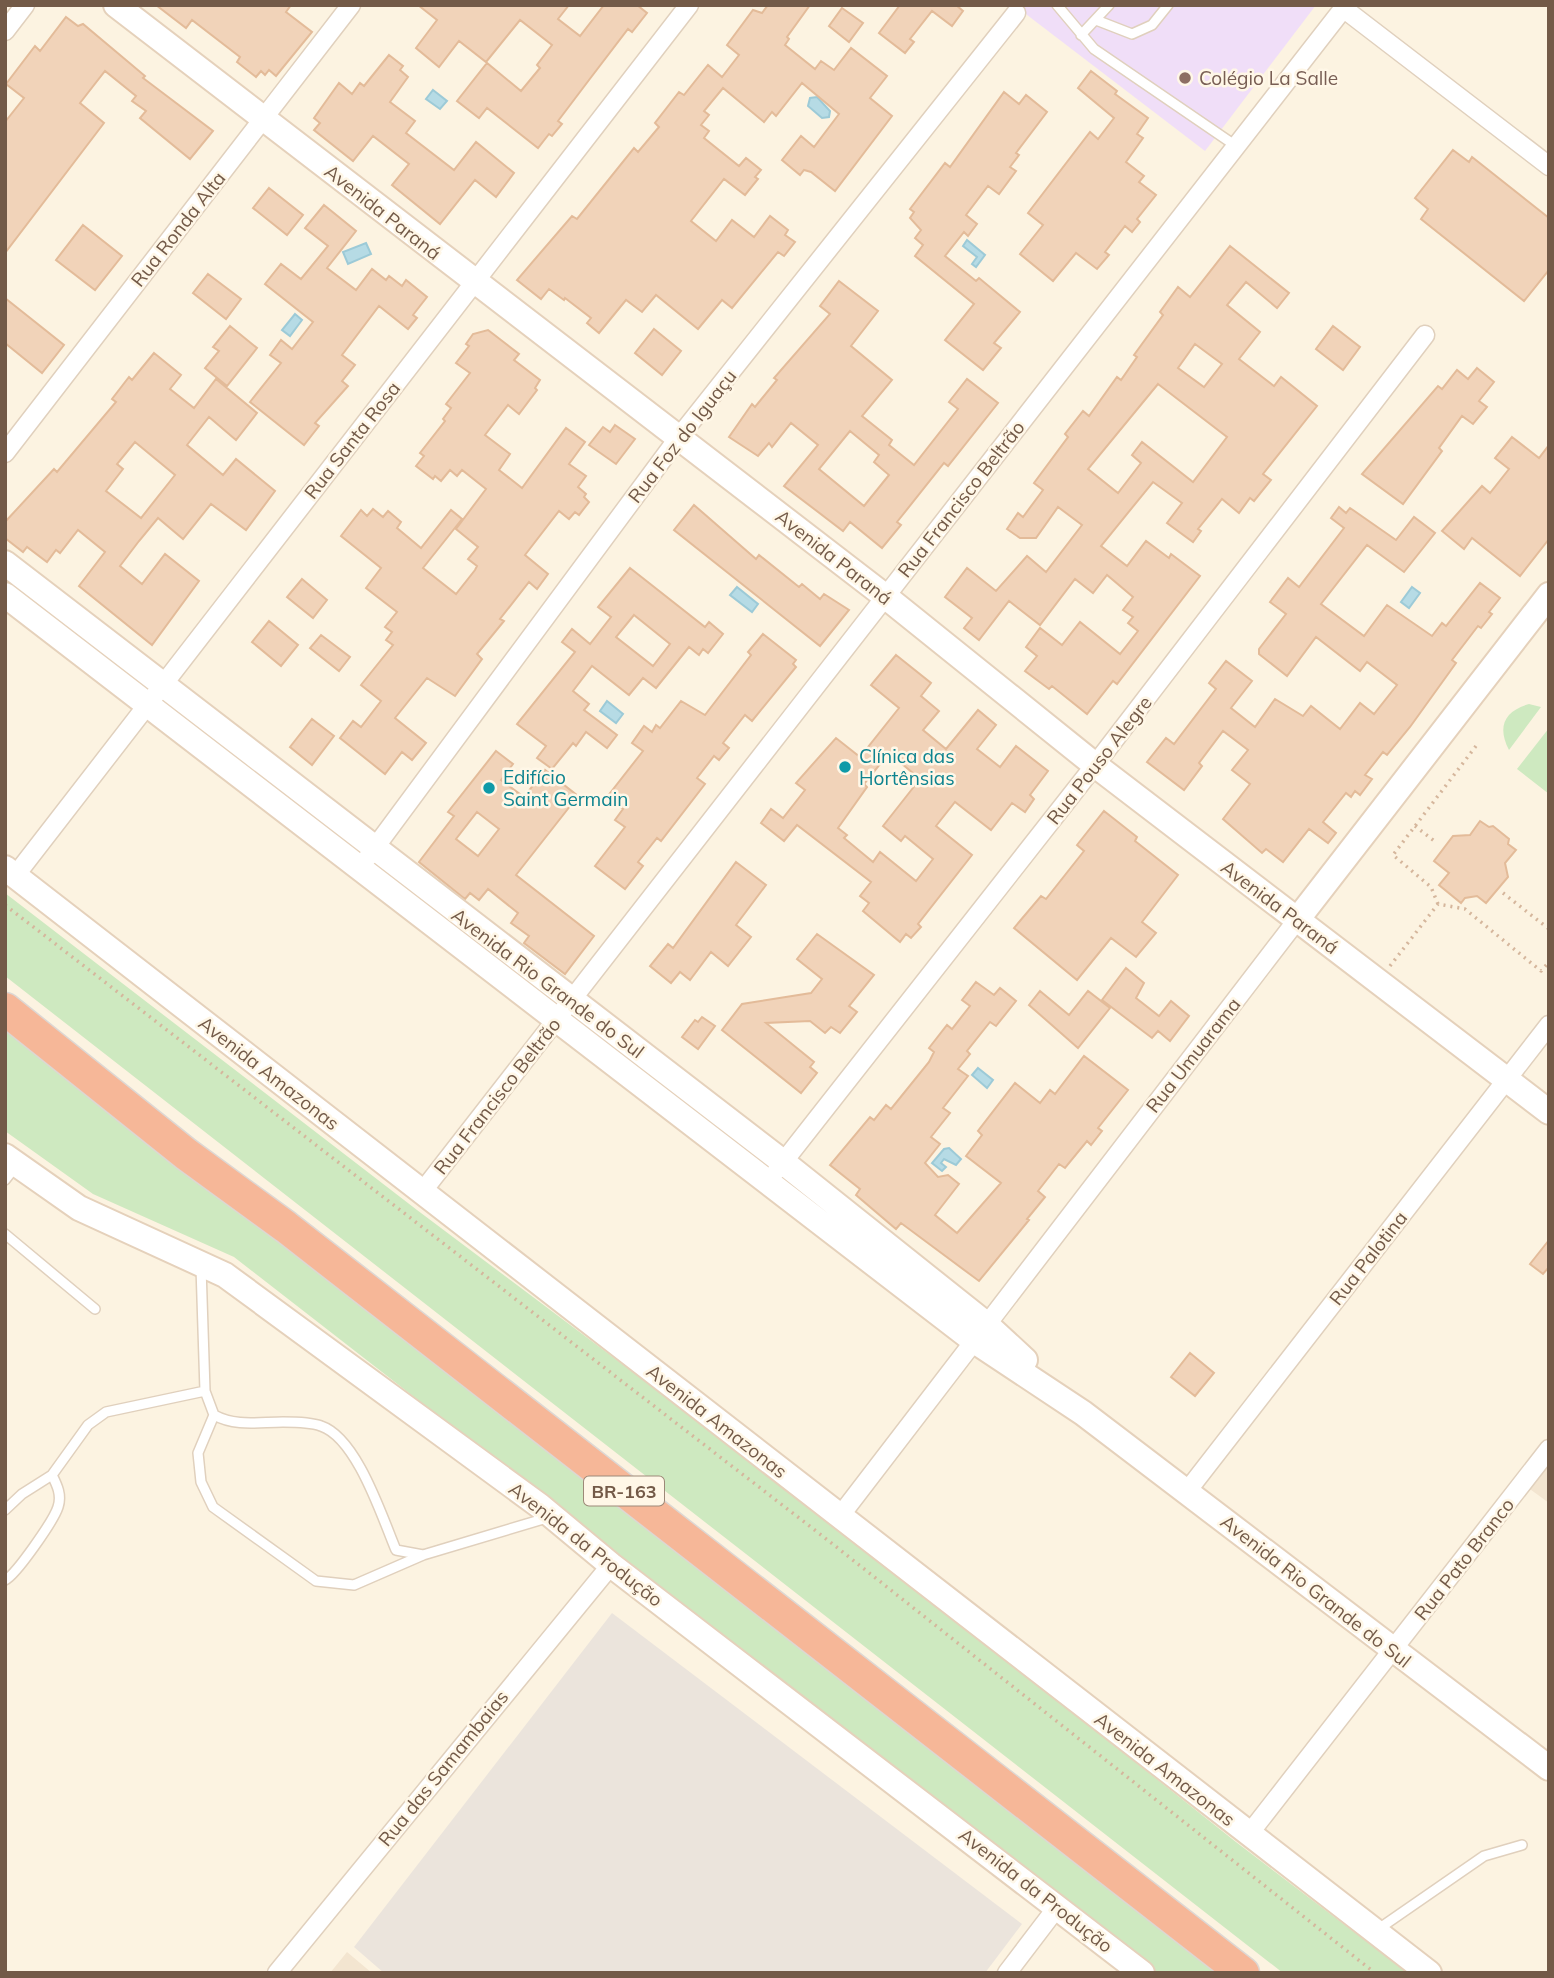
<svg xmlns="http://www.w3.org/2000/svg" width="1554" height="1978" font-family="Mulish,sans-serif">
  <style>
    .residential { fill: #f3e5d0 }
    .industrial { fill: #ebe4dc }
    .education { fill: #f0def8 }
    .green { fill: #cee9c0 }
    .water { fill: #b6dbe5; stroke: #9ccad7; stroke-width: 2 }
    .building { fill: #f1d3b9; stroke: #e3bb99; stroke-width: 2; fill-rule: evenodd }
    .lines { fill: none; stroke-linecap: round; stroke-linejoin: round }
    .lane-casing { stroke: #e0d0bd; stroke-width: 12 }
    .street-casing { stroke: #e0d0bd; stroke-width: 21 }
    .secondary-casing { stroke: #e5d1bb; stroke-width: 28 }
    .highway-casing { stroke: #ddd7d3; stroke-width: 35 }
    .path { stroke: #d5b69c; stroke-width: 3.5; stroke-dasharray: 2 5; stroke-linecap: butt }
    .lane { stroke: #fff; stroke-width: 9 }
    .street { stroke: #fff; stroke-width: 18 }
    .secondary { stroke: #fff; stroke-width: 24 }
    .highway { stroke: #f6b798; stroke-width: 32 }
    .education-dot { fill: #8d6e63; stroke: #fff7e7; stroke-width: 2.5 }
    .culture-dot { fill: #0f9aa8; stroke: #fff7e7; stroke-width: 2.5 }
    .labels { text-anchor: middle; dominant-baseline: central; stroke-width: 5; stroke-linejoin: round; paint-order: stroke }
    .shield { fill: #fff7e7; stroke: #9d8978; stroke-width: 2 }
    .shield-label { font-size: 18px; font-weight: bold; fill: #735a48 }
    .education-label { font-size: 19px; fill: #785e54; stroke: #fff7e7; text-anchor: start }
    .street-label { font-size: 19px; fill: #735a48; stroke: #fff7e7 }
    .culture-label { font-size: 19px; fill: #0d838f; stroke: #fff7e7; text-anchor: start }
  </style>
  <rect width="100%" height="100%" fill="#fcf3e1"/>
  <path class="residential" d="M1549,1451v52l-26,-19z
    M347,1952l25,21h-42z"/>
  <path class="industrial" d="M612,1613l410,311 -37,49h-601l-30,-26z"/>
  <path class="education" d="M1014,5h302l-111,146z"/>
  <path class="green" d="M1529,704l12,3 -32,43c-12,-23 -5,-39 20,-46z
    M1549,728v66l-32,-25z
    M5,893l412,317 417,313 402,319 172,131h-125l-1278,-997z
    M5,1028l1220,945h-70l-921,-716 -141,-63 -88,-63z"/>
  <path class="water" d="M433,90l14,11 -7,8 -14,-10z
    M817,97l13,14 -1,6 -7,1 -14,-12 2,-8z
    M967,240l18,15 -9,12 -4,-3 5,-7 -14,-11z
    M366,243l5,11 -23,10 -5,-12z
    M295,314l7,6 -12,16 -8,-6z
    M737,587l21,17 -6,8 -22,-17z
    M1412,587l8,6 -11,15 -8,-6z
    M607,701l16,13 -7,9 -16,-12z
    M978,1068l15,12 -6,8 -15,-13z
    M949,1148l12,11 -5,6 -12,-6 -3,4 5,4 -4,4 -10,-8 12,-14z"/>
  <path class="building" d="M156,5h135l-5,7 26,20 -36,44 -7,-6 -4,5 -4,-4 -5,6 -19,-15 3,-5 -48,-37 -6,8z
    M418,5h151l-11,14 22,17 24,-31h33l10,8 -15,19 -4,-3 -39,51 -31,41 4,3 -10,12 -3,-2 -11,14 -51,-40 -8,10 -22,-17 30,-38 34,28 19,-23 -3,-3 15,-20 -32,-25 -34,42 -27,-21 -20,26 -23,-19 21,-28z
    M768,5h42l-23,32 2,2 -4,6 30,24 6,-8 13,9 17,-22 36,28 -17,22 22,18 -57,75 -24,-19 -7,-2 -4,5 -18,-15 19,-24 13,11 25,-33 -37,-31 -26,33 -4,-4 -8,10 -41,-34 -19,23 5,4 -8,10 8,6 -5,7 35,28 7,-8 15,12 -6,7 3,2 -13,16 -21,-16 -33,42 25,20 16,-21 22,17 16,-21 18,14 -3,5 10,7 -11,14 -6,-4 -46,56 -10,-8 -24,29 -42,-34 -14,17 -16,-12 -27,33 -12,-10 4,-5 -26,-20 -1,2 -15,-11 -8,10 -24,-19 55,-64 5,3 57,-71 4,4 21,-25 -4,-4 24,-31 5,3 24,-30 14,12 17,-22 -12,-10 26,-35 9,3z
    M900,5h56l7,6 -11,15 -20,-15 -22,28 4,3 -9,11 -26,-20z
    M842,8l21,15 -14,19 -20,-16z
    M66,17l12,9 5,-2 62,52 -2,2 70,53 -23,28 -50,-41 6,-7 -14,-10 4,-5 -31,-25 -25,32 24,20 -99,130v-131l19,-24 -18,-14 29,-38 5,5z
    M389,55l14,11 -3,4 8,7 -18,25 25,19 -9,12 48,37 22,-28 38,31 -18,24 -21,-17 -35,44 -48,-39 17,-21 -36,-28 -20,25 -39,-31 6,-7 -6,-5 25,-35 13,11 8,-11 4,3z
    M1091,71l26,20 -2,3 33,24 -11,16 6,4 -17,24 18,14 -5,6 17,13 -19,24 3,3 -8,10 -7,-6 -20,26 4,3 -12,14 -21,-16 -23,28 -33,-27 23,-29 -15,-12 62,-81 8,7 16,-21 -36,-30z
    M1004,92l15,12 7,-9 21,17 -31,41 3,2 -9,12 6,4 -17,23 -11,-8 -22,29 11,9 -9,12 -4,-4 -19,24 31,25 3,-3 41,34 -26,31 7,5 -18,22 -38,-30 29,-36 -59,-48 8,-11 -8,-7 6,-8 -11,-12 4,-6 -4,-3 35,-46 5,4z
    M1453,150l16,12 3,-5 77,61v52l-25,31 -103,-82 7,-10 -13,-11z
    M269,188l34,27 -16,20 -34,-27z
    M324,205l32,26 -29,37 29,22 16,-21 14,11 3,-4 13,10 4,-6 21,17 -14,18 4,3 -9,11 -29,-23 -37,49 13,10 -13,16 6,5 -33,37 4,3 -15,19 -54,-43 31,-39 -11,-8 11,-15 11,9 21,-27 -48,-38 16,-20 20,15 27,-33 -23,-18z
    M83,225l39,31 -27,34 -39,-30z
    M1230,246l59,47 -12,15 -31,-26 -19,23 33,27 -21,27 35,27 7,-9 36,29 -54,68 8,6 -17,21 -4,-3 -11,15 -17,-14 -24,30 3,2 -8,11 -26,-19 15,-20 -29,-21 -52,64 26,20 19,-25 23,17 2,-4 29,22 -83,108 -4,-3 -26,33 -35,-28 -3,3 -24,-18 12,-15 -11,-9 14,-19 22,17 18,-23 40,32 18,-23 -10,-8 5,-6 -10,-7 10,-13 -26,-22 -14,18 -18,-14 -35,46 -31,-24 -30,39 -15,-12 8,-10 -27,-21 22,-29 29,23 31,-35 19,16 36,-47 -24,-18 -22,31h-16l-13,-9 11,-16 5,4 20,-27 -9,-7 34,-46 -3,-3 18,-23 6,5 28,-39 4,3 16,-23 -3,-2 29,-40 -3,-3 18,-25 12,10zM1195,344l27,20 -18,23 -26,-19zM1158,384l69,53 -34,45 -51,-40 -10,13 9,8 -23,30 -30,-24z
    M208,274l33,25 -15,20 -33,-26z
    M839,281l39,30 -27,35 41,34 -30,36 30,24 -3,5 25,20 44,-56 -9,-7 18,-23 31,24 -50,63 -4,-3 -47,59 4,3 -19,23 -32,-26 -7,9 -59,-45 34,-41 -27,-22 -19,24 -3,-4 -11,13 -29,-19 23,-33 3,3 22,-27 -3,-2 56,-64 -10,-8zM850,431l29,24 -5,7 15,13 -25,31 -45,-37z
    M5,298l59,47 -22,28 -37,-30z
    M230,326l27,22 -30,38 -22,-18 14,-17 -6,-4z
    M1333,326l27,21 -17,23 -27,-21z
    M654,329l27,22 -19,24 -27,-22z
    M488,330l31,24 -5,6 26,20 -5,8 2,2 -18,24 -11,-9 -23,30 25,19 -11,16 23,18 44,-60 19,14 -16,22 17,12 -8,11 8,7 -2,3 5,5 -10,13 -4,-3 -6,7 -10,-8 -34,44 23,19 -11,15 -8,-7 -29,37 4,2 -27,33 5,5 -27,37 -28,-18 -32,40 31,25 -14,17 -10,-8 -17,22 -45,-36 13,-17 8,6 20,-26 -20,-16 32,-40 -7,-5 6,-8 -7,-5 12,-15 -31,-24 15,-20 -40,-32 20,-26 6,6 6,-7 10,8 5,-6 13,11 -4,6 24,20 30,-38 11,9 -39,49 33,26 19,-24 2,-4 -9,-7 10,-12 -22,-18 30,-40 -24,-19 -5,6 -7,-6 -9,11 -6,-5 -2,3 -17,-13 8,-10 -4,-3 25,-32 -2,-2 8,-11 -5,-4 24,-31 -14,-10 13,-17 -3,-2 7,-10z
    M154,353l27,22 -11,14 24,19 22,-29 41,34 -21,27 -27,-23 -22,28 36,30 13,-16 39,32 -29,39 -35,-26 -28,35 -25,-21 -19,23 -19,25 22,18 23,-30 34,27 -47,64 -73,-59 26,-34 -27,-22 -18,23 -4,-3 -9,12 -20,-15 -4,5 -18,-14v-16l49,-53 3,3 59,-70 -4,-3 17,-22 3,3zM135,442l40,33 -34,43 -35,-27 17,-22 -6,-5z
    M1477,368l17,14 -15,19 8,6 -14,17 -11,-8 -23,32 3,3 -39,53 -41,-30 76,-88 4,3 15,-19 11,9z
    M615,425l20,14 -19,25 -27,-19 14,-18 7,5z
    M1512,437l27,21 10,-13v94l-29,37 -48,-38 -8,11 -22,-18 40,-45 8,7 19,-24 -14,-11z
    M694,505l62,54 3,-4 40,32 3,-3 18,15 4,-5 25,16 -29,36 -146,-116z
    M1339,507l7,6 4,-5 46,32 18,-23 21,16 -31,39 -37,-27 -46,59 43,32 23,-31 45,31 10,-13 4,3 34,-43 20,15 -11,14 3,2 -11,14 -3,-2 -26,34 4,3 -46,64 -23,28 -4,-3 -18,23 7,4 -12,16 -5,-4 -4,6 -5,-4 -23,29 13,11 -8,10 -19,-14 -26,33 -17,-13 -4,4 -39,-34 27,-35 -18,-14 16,-20 -25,-19 -24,32 3,3 -18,24 -37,-28 19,-24 8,6 42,-55 -7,-6 17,-22 26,20 -21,27 24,19 20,-28 28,17 8,-10 29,23 20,-26 14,11 23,-29 -30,-23 -7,9 -44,-34 -29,39 -28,-22v-5l27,-35 -16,-12 18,-24 11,9 45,-59 -13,-10z
    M630,568l75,59 4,-5 14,12 -15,19 -5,-4 -4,6 -10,-8 -33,41 -13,-10 -14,17 -37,-29 -19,25 16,13 -5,6 33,25 -10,13 -21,-16 -10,14 -3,-3 -21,26 -15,-11 9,-12 -29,-22 58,-72 -13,-10 10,-13 18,15 21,-27 -13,-10zM634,615l36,29 -17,22 -37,-29z
    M302,579l25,21 -14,18 -26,-21z
    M269,621l29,24 -17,21 -29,-24z
    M763,634l33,26 -3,4 3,3 -44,54 -7,-6 -22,28 6,5 -10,12 -5,-4 -17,22 8,6 -44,57 -4,-3 -19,24 5,4 -18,23 -30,-23 30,-39 -10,-7 8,-11 -16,-12 36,-46 -11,-8 12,-17 8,6 4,-7 4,3 21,-27 24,14 46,-60 -3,-3z
    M321,635l29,22 -11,14 -29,-23z
    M896,655l35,28 -10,13 18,15 -16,19 23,19 32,-39 18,15 -19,24 23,18 16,-21 32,25 -18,24 4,4 -9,13 -13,-9 -21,27 -36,-28 -19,24 36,29 -54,69 3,3 -10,11 -5,-4 -6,8 -37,-31 6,-8 -9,-7 11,-14 -74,-57 -13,16 -23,-18 10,-14 12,9 22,-28 -9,-7 40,-45 24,19 39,-49 -28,-23zM889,753l31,26 -37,47 18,15 4,-5 28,23 -17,22 -36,-29 -7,10 -29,-24 3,-3 -9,-7 29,-41 -3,-3z
    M312,719l22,17 -22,29 -22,-18z
    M496,751l17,13 -12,16 23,17 21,-27 33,26 -62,79 78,61 -29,38 -41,-31 5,-7 -18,-13 7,-10 -30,-24 -9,11 -9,-7 -5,6 -46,-37 35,-46 -6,-4zM477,812l22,17 -21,27 -22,-17z
    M1104,811l33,26 -2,4 43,34 -36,47 14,11 -20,24 -25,-19 -34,42 -63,-52 27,-32 5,3 38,-48 -7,-6z
    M1480,821l9,6 4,-1 16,13 -1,5 8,6 -11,13 3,14 -22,26 -9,-7 -12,2 -4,5 -22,-18 10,-12 -15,-12 19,-25 17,-1z
    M736,862l30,23 -30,40 15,12 -23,29 -17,-14 -21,28 -10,-8 -9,11 -21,-17 18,-22 5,4z
    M817,934l57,41 -25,31 8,6 -17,21 -9,-6 -6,6 -15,-12 -44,2 48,39 -4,5 7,6 -16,20 -79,-63 20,-26 69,-11 11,-14 -25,-20z
    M1126,968l18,15 -8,15 23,18 12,-15 18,15 -19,25 -12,-10 -6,7 -50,-38z
    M976,982l18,13 6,-7 16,13 -20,25 -6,-4 -23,29 3,3 -12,15 10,7 -25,32 7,5 -19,24 9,7 -15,19 13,14 10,-2 11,9 -24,31 22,18 44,-50 -35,-27 16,-21 -4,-4 37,-48 25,20 10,-13 5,4 29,-38 44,34 -30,38 4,3 -11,14 -4,-4 -22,27 -6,-4 -21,27 7,6 -18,22 2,1 -50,61 -78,-58 -5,6 -40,-34 4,-6 -30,-24 40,-48 4,3 12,-15 5,4 38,-47 5,-10 -5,-4 18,-23 5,4 18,-23 -8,-6z
    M1040,991l29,24 19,-24 22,17 -32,40 -49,-43z
    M702,1017l13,9 -17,23 -16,-12 13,-17 3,2z
    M1549,1240v27l-6,7 -13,-10z
    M1190,1353l24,20 -19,23 -24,-19z"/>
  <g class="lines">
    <defs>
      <path id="lane" d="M1057,5l37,44 142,97
        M1096,20l36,14 20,-9 16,-20
        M1081,35l28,-30
        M5,1180l11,-14
        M5,1234l90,75
        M201,1267l4,124 9,24c22,12 45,7 69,7 12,0 27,0 38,4 36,12 61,91 75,124l27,5 127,-38
        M214,1415l-16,38 3,29 12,25 103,74 38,4 69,-30
        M5,1510l17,-16 30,-19 36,-50 18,-13 99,-21
        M5,1580c11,-5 49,-60 53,-73 4,-12 -1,-22 -6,-32
        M1377,1930l107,-74 38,-11"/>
      <path id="street" d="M1343,8l206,158
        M5,31l20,-26
        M5,453l346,-448
        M368,857l311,-420 337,-424
        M15,876l674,-871
        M777,1170l318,-405 330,-430
        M422,1192l924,-1187
        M1188,1490l361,-465
        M840,1516l457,-596
        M1249,1834l300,-385
        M277,1973l334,-408
        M1007,1973l51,-67"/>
      <path id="secondary" d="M116,5l770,592 209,168 454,347
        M5,563l778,599 203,162 39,36
        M5,595l968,745 110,73 466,355
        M5,868l1424,1105
        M1297,920l252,-325
        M5,1156l74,52 146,67 315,231 71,59 531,408"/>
      <path id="highway" d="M5,1009l181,145 100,73 957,746"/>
    </defs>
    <use href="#lane" class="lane-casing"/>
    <use href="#street" class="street-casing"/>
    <use href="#secondary" class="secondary-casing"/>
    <use href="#highway" class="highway-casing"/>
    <path class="path" d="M1415,826l22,17
      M1503,893l46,36
      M1438,904l-7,-17 -38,-32 83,-109
      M5,905l820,633 550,435
      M1390,966l48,-62 27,5 76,62 8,-9"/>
    <use href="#lane" class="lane"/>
    <use href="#street" class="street"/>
    <use href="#secondary" class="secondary"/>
    <use href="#highway" class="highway"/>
  </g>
  <circle class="education-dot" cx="1185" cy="78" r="7"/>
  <g class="culture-dot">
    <circle cx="845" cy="767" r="7"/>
    <circle cx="489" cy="788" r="7"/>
  </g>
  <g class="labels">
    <rect class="shield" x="584" y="1476.5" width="80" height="29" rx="5"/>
    <g class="shield-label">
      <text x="624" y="1491">BR-163</text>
    </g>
    <g class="education-label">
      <text x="1199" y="78">Colégio La Salle</text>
    </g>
    <g class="street-label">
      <text transform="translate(383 212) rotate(38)">Avenida Paraná</text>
      <text transform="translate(178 229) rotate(-52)">Rua Ronda Alta</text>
      <text transform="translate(682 436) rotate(-52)">Rua Foz do Iguaçu</text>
      <text transform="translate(352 440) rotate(-52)">Rua Santa Rosa</text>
      <text transform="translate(961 499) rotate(-52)">Rua Francisco Beltrão</text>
      <text transform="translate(834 557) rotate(38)">Avenida Paraná</text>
      <text transform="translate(1099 760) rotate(-52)">Rua Pouso Alegre</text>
      <text transform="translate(1280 907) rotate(37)">Avenida Paraná</text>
      <text transform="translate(548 983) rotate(37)">Avenida Rio Grande do Sul</text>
      <text transform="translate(1193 1055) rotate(-52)">Rua Umuarama</text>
      <text transform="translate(269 1073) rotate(38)">Avenida Amazonas</text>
      <text transform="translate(497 1096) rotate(-52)">Rua Francisco Beltrão</text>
      <text transform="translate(1368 1258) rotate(-52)">Rua Palotina</text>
      <text transform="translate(717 1421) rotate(38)">Avenida Amazonas</text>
      <text transform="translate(586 1544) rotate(38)">Avenida da Produção</text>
      <text transform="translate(1464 1559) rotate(-52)">Rua Pato Branco</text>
      <text transform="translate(1316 1591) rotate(38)">Avenida Rio Grande do Sul</text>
      <text transform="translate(443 1768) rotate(-51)">Rua das Samambaias</text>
      <text transform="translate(1165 1769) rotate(38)">Avenida Amazonas</text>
      <text transform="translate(1036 1890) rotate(38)">Avenida da Produção</text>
    </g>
    <g class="culture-label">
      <text x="859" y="756">Clínica das<tspan x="859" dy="22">Hortênsias</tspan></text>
      <text x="503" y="777">Edifício<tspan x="503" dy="22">Saint Germain</tspan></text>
    </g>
  </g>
  <rect width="1554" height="1978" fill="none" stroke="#735a48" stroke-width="14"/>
</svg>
